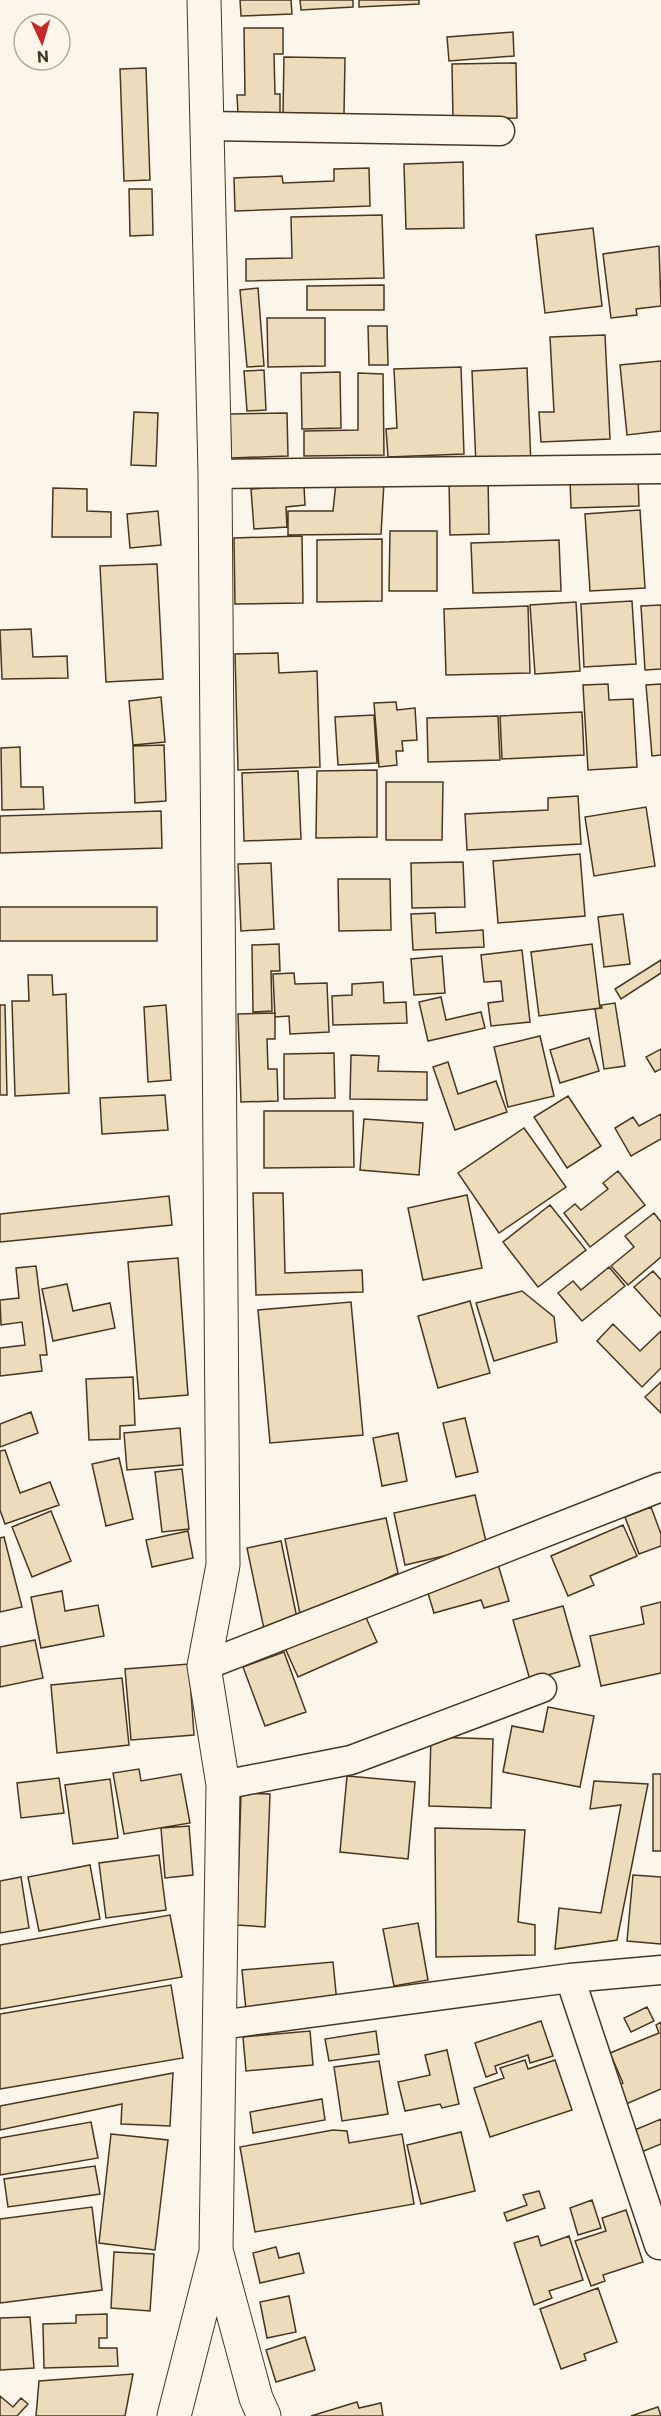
<svg xmlns="http://www.w3.org/2000/svg" width="661" height="2416" font-family="Commissioner,sans-serif">
  <style>
    .building { fill: #ecdcbc; stroke: #4a3520; stroke-width: 1.5 }
    .lines { fill: none; stroke-linecap: round; stroke-linejoin: round }
    .street-casing { stroke: #4a3520; stroke-width: 31 }
    .secondary-casing { stroke: #4a3520; stroke-width: 35 }
    .street { stroke: #fbf6e9; stroke-width: 28 }
    .secondary { stroke: #fbf6e9; stroke-width: 33 }
  </style>
  <rect width="100%" height="100%" fill="#fbf6e9"/>
  <path class="building" d="M240,0h51l1,14 -51,2z
    M300,0h53v7l-52,3z
    M359,0h60v4l-60,3z
    M244,28h39v26h-9l1,40h5v19l-42,1 -1,-19h8z
    M513,32l1,24 -65,5 -2,-24z
    M284,57l61,1 -1,56 -61,-1z
    M516,63l1,55 -64,1 -1,-55z
    M146,68l4,112 -26,1 -4,-112z
    M463,162l1,66 -58,1 -2,-65z
    M369,168l1,38 -135,5 -1,-33 48,-2 1,7 51,-2v-12z
    M129,189h23l1,46 -23,1z
    M382,215l2,63 -138,3v-22l46,-1 -1,-41z
    M593,228l9,78 -57,7 -9,-78z
    M659,246l2,60 -25,3 1,6 -26,3 -8,-64z
    M384,285v25h-77v-24z
    M258,288l6,78 -17,1 -7,-77z
    M267,318h58v48l-57,1z
    M368,326h19l1,39h-19z
    M605,335l5,104 -69,3 -2,-30h15l-4,-75z
    M661,361v70l-34,4 -7,-70z
    M461,367l3,87 -76,3 -2,-28 11,-1 -3,-59z
    M527,368l4,97 -55,1 -4,-95z
    M264,370l2,40 -19,1 -3,-40z
    M340,372l1,56 -39,1 -1,-56z
    M358,373l25,1 1,81 -80,1v-25l54,-1z
    M134,412l24,1 -2,53 -25,-1z
    M287,413l1,43 -57,2 -1,-44z
    M449,476h39l1,58 -39,1z
    M638,476l1,30 -68,2 -1,-29z
    M336,482h48l-3,52 -93,1v-24h45z
    M304,486l1,19 -19,2 1,20 -33,2 -3,-40z
    M53,488l34,1v22l24,1v25h-59z
    M640,510l5,78 -55,3 -5,-77z
    M158,511l3,34 -31,3 -3,-34z
    M390,531h47v60h-48z
    M302,536l1,67 -68,1 -1,-66z
    M382,539v62l-65,1v-62z
    M559,540l2,51 -88,2 -2,-50z
    M157,564l6,115 -57,3 -6,-116z
    M632,601l4,63 -52,3 -3,-63z
    M576,602l4,69 -45,3 -5,-69z
    M661,605v64l-16,1 -4,-64z
    M528,606l2,67 -84,2 -2,-66z
    M31,629l2,28 34,-1 1,22 -66,1 -2,-49z
    M278,653l1,20 38,-2 3,96 -82,3 -3,-116z
    M608,684l1,16 24,-1 4,68 -49,3 -5,-85z
    M661,684v71l-9,1 -6,-71z
    M161,697l4,45 -32,3 -4,-44z
    M396,702l1,8 18,-2 2,32 -15,1 1,10h-7l1,14 -18,2 -5,-64z
    M582,712l2,43 -82,4 -2,-43z
    M374,715l3,48 -39,2 -3,-48z
    M498,716l2,44 -72,2 -1,-44z
    M164,745l2,56 -31,2 -2,-57z
    M20,747l1,40h22l1,22 -42,1 -1,-62z
    M377,770v67l-61,1 1,-67z
    M298,771l3,68 -57,2 -2,-68z
    M386,782h57l-1,58h-56z
    M578,796l3,48 -114,6 -2,-36 83,-4v-12z
    M646,807l9,59 -61,10 -9,-59z
    M161,811l1,37 -162,5v-37z
    M580,854l5,62 -87,7 -5,-62z
    M463,862l2,45 -53,1 -1,-45z
    M271,863l3,66 -33,2 -3,-67z
    M338,879h52l1,51 -52,1z
    M0,907h157v34h-157z
    M435,913l1,20 47,-3 1,17 -71,3 -2,-36z
    M623,914l7,50 -26,3 -6,-50z
    M279,944l1,27h-9l1,40 -19,1 -1,-67z
    M592,944l8,64 -61,8 -8,-64z
    M522,950l8,72 -39,4 -3,-23 15,-2 -2,-20 -17,1 -3,-27z
    M442,956l3,37 -31,2 -3,-36z
    M661,960v13l-40,26 -6,-10z
    M294,973l1,11 32,-1 2,49 -39,2 -1,-18 -14,1 -2,-43z
    M28,975h24l1,20 13,-1 3,99 -54,3 -3,-95h17z
    M383,982l1,21 22,-1 1,21 -74,2 -1,-29 20,-1v-11z
    M441,997l5,23 35,-8 4,16 -57,13 -9,-39z
    M615,1003l10,63 -21,3 -9,-60 7,-1 -1,-3z
    M0,1005h5l2,90h-7z
    M166,1005l5,75 -23,2 -4,-75z
    M275,1013v26h-8l1,30h9l1,32 -37,1 -3,-88z
    M540,1036l14,60 -46,11 -14,-60z
    M589,1038l10,33 -39,12 -10,-33z
    M661,1049v20l-6,3 -9,-15z
    M334,1053l1,45 -51,1v-45z
    M351,1055l28,1 -1,15 49,1v28l-77,-1z
    M448,1062l10,32 38,-13 11,31 -52,18 -22,-63z
    M165,1095l3,35 -66,4 -2,-36z
    M568,1096l33,50 -34,22 -33,-51z
    M264,1111h89l1,56 -90,1z
    M661,1114v25l-30,17 -16,-28 18,-11 6,9z
    M364,1119l59,4 -4,52 -59,-5z
    M524,1128l42,59 -67,46 -41,-60z
    M618,1171l27,34 -55,42 -26,-34 11,-9 6,6 27,-21 -5,-6z
    M253,1193h30l2,80 77,-3 1,22 -107,3z
    M467,1195l15,73 -59,12 -15,-72z
    M169,1196l3,29 -172,17v-28z
    M550,1205l36,45 -48,37 -35,-45z
    M654,1213l7,9v35l-33,28 -17,-19 23,-19 -9,-11z
    M178,1258l10,137 -49,4 -11,-137z
    M36,1266l11,89h-7l2,16 -42,5v-28l25,-3 -3,-23 -21,3 -1,-25 19,-2 -3,-30z
    M609,1267l16,19 -43,35 -24,-28 15,-12 8,9z
    M653,1271l8,9v37l-27,-30z
    M67,1284l6,27 37,-8 5,25 -62,13 -11,-52z
    M522,1291l32,26 3,25 -63,19 -18,-58z
    M470,1301l20,72 -52,15 -20,-72z
    M351,1302l12,133 -93,8 -12,-133z
    M613,1324l27,27 21,-20v37l-19,19 -45,-46z
    M133,1377l2,48 -15,1v13l-31,1 -3,-61z
    M661,1382v31l-16,-16z
    M31,1412l7,21 -38,14v-23z
    M465,1418l13,54 -22,5 -13,-54z
    M180,1428l3,37 -56,5 -3,-37z
    M398,1433l9,48 -25,5 -9,-48z
    M5,1450l15,43 30,-11 9,23 -54,19 -5,-14v-59z
    M119,1458l14,61 -27,7 -14,-62z
    M182,1469l7,60 -27,3 -7,-60z
    M475,1495l12,51 -82,19 -11,-52z
    M651,1507l10,27v12l-22,8 -14,-37z
    M51,1511l20,50 -39,16 -20,-50z
    M386,1518l12,55 -97,46 -16,-80z
    M623,1525l14,31 -47,20 4,9 -26,11 -17,-40z
    M188,1531l5,27 -41,9 -6,-27z
    M4,1537l18,70 -22,5v-74z
    M281,1541l17,82 -34,6 -17,-81z
    M497,1561l12,40 -25,7 -3,-8 -47,13 -9,-30z
    M62,1591l3,20 33,-6 6,31 -63,12 -10,-51z
    M661,1602v71l-60,13 -11,-50 54,-12 -3,-17z
    M563,1606l17,60 -50,14 -17,-60z
    M364,1613l13,29 -79,35 -13,-29z
    M35,1640l8,38 -43,9v-40z
    M284,1652l22,60 -41,14 -22,-59z
    M189,1664l5,71 -63,5 -6,-71z
    M122,1678l7,67 -72,8 -6,-68z
    M548,1707l46,9 -14,71 -77,-15 9,-46 31,6z
    M431,1737l62,2 -2,69 -62,-2z
    M139,1769l2,12 40,-7 9,49 -66,11 -11,-61z
    M653,1774h8v77h-8z
    M347,1776l68,6 -7,77 -68,-7z
    M59,1778l5,35 -43,5 -4,-35z
    M110,1779l8,59 -45,6 -8,-59z
    M594,1781l54,3 -31,156 -62,9 4,-41 42,5 20,-108 -31,4z
    M241,1793l29,1 -5,133 -28,-2z
    M189,1826l4,49 -28,3 -4,-50z
    M435,1828l90,2 -7,92 17,3v30l-99,2z
    M159,1855l7,55 -60,8 -7,-55z
    M90,1865l10,54 -61,12 -11,-54z
    M633,1875l28,2v67l-34,-3z
    M21,1877l8,51 -29,5v-52z
    M170,1915l12,62 -182,32v-64z
    M418,1923l10,57 -34,6 -11,-57z
    M333,1962l4,41 -91,7 -4,-40z
    M171,1985l12,73 -183,31v-75z
    M647,2007l7,14 -23,11 -7,-14z
    M541,2021l12,35 -23,7 -2,-8 -33,11 2,7 -11,4 -11,-34z
    M661,2022v67l-35,15 -8,-19 5,-2 -13,-30 49,-20 -3,-8z
    M310,2031l3,34 -67,6 -3,-34z
    M376,2031l3,23 -50,7 -4,-22z
    M447,2050l12,54 -17,4 -2,-4 -35,7 -7,-29 32,-7 -5,-20z
    M525,2060l3,9 27,-9 17,50 -82,27 -16,-49 30,-10 -4,-10z
    M379,2061l9,53 -46,7 -8,-54z
    M173,2073l-3,53 -49,-2 1,-20 -122,26v-24z
    M322,2099l3,21 -72,13 -3,-21z
    M661,2119v25l-22,9 -9,-21z
    M91,2122l7,36 -98,17v-37z
    M333,2130l14,1 2,12 53,-9 12,70 -159,28 -15,-85z
    M461,2132l14,59 -54,13 -14,-59z
    M111,2134l57,6 -13,110 -56,-7z
    M95,2166l5,28 -92,13 -4,-28z
    M539,2191l6,17 -38,13 -3,-8 23,-8 -4,-10z
    M592,2200l9,28 -23,7 -8,-27z
    M92,2207l10,83 -102,13v-84z
    M626,2210l17,52 -40,13 2,6 -14,5 -16,-45 31,-10 -4,-13z
    M538,2236l3,10 28,-10 14,44 -34,11 3,7 -18,7 -20,-62z
    M276,2247l3,11 20,-5 5,20 -44,10 -7,-30z
    M114,2252l40,2 -4,57 -39,-3z
    M598,2288l19,54 -33,12 2,6 -25,9 -21,-60z
    M289,2296l7,36 -29,6 -7,-36z
    M107,2314v24h-8v10h18l1,18 -74,2 -1,-44 33,-1v-8z
    M30,2317l4,51 -34,2v-52z
    M305,2337l10,33 -39,12 -10,-32z
    M133,2374l-8,42h-89l3,-35z
    M0,2396l13,11 8,-9 7,6 -11,12h-17z
    M357,2402l2,6 22,-5 2,13h-72z
    M658,2407l3,9h-30z"/>
  <g class="lines">
    <defs>
      <path id="street" d="M206,126l294,5
        M215,474l446,-5
        M204,1666l457,-179
        M223,1785l128,-25 191,-72
        M570,1978l89,267
        M220,2025l350,-47 91,-8"/>
      <path id="secondary" d="M204,0l11,474 8,1091 -19,101 19,119 -7,465 40,148 8,18
        M174,2416l42,-164"/>
    </defs>
    <use href="#street" class="street-casing"/>
    <use href="#secondary" class="secondary-casing"/>
    <use href="#street" class="street"/>
    <use href="#secondary" class="secondary"/>
  </g>
  <g transform="translate(42 42) rotate(176)"><circle r="28" fill="#fbf6e9" stroke="#b4a999" stroke-width="1.5"/>
  <path d="M0-4.5L10 22L0 15L-10 22Z" fill="#c62828"/>
  <text y="-9" font-size="16" font-weight="bold" text-anchor="middle" fill="#4a3520">N</text>
  </g>
</svg>
